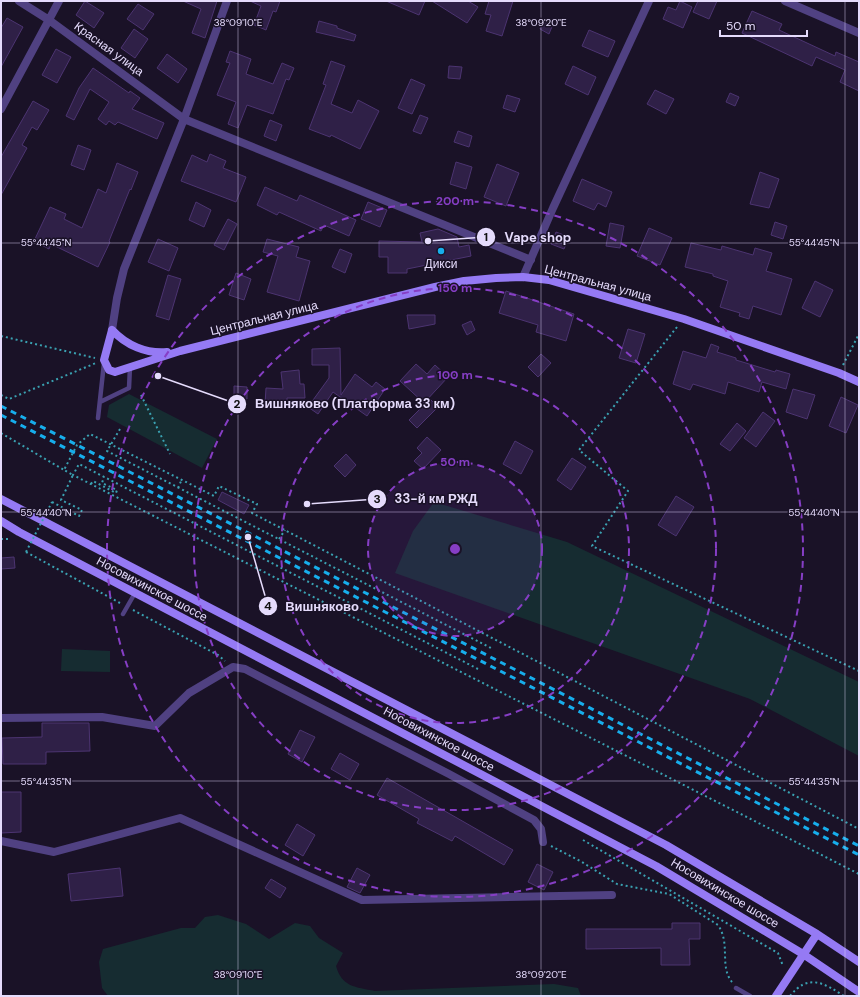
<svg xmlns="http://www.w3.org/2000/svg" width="860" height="997" font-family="'DM Sans',sans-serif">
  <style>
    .green { fill: #162c31 }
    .building { fill: #2f2047; stroke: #4c3471 }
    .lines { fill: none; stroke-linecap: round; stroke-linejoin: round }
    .path { stroke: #3aa1b1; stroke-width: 2; stroke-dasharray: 2 3; stroke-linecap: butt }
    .lane { stroke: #504182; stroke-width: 4.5 }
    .street { stroke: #504182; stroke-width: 8 }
    .secondary { stroke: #957af4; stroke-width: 8 }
    .rail { stroke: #17aeec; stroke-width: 3; stroke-dasharray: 6 5; stroke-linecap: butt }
    .path-bridge { stroke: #3aa1b1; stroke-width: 2; stroke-dasharray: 2 3; stroke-linecap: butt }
    .ticks { fill: none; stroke: #e5dbfc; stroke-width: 1; stroke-opacity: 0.45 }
    .ring { fill: none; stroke: #863ec5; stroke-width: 2; stroke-dasharray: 7 5 }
    .poi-dot { fill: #17aeec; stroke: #1a1227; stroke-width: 1.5 }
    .labels { text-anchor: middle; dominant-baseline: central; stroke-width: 3; stroke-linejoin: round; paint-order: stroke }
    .street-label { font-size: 12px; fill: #e5dbfc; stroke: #1a1227 }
    .poi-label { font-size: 12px; fill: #e5dbfc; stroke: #1a1227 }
    .ticks-label { font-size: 10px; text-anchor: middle; fill: #e5dbfc; stroke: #1a1227; stroke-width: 3; stroke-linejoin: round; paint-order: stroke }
    .centre { fill: #863ec5; stroke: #1a1227; stroke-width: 2 }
    .ring-label { font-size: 12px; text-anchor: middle; font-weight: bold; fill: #863ec5; stroke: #1a1227; stroke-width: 3; stroke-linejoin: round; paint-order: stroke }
    .leader { fill: none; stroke: #e5dbfc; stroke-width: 1.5 }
    .callout-dot { fill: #e5dbfc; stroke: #1a1227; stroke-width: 1.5 }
    .mark-label { font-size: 12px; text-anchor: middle; font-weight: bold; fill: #111 }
    .callout-label { font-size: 13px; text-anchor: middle; font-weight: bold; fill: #e5dbfc; stroke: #1a1227; stroke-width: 3; stroke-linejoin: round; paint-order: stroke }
  </style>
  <rect width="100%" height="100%" fill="#1a1227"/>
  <path class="green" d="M129,394l88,45 -15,29 -95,-51 2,-12z
    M434,502l133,40 292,140v74l-109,-57 -355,-126 18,-42z
    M62,649l48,2v21l-49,-1z
    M218,915l28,9 23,15 26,-16 15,3 9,12 24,15 -7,13c6,21 19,21 39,25l179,-7 24,4 3,8h-473l-6,-8 -3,-26 4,-13 78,-21h14l10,-11z"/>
  <path class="building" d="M85,1l19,12 -10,15 -18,-13z
    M183,1h34l-12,37 -13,-5 9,-24z
    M250,1h30l-4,11 -3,-1 -7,19 -12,-5 7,-19z
    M386,1h39l-6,14z
    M432,1h36l10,6 -11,16z
    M489,1h24l-11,35 -16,-5 5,-16 -6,-1z
    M680,1l12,6 -9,21 -20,-9 5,-12 8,3z
    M698,1h19l-8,18 -16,-7z
    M138,4l16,10 -11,16 -16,-11z
    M752,11l30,13 -3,6 56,26 1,-4 23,10v29l-19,-9 5,-12 -29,-13 -4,9 -70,-33z
    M7,18l16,9 -22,40v-39z
    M544,19l9,5 -4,10 -9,-5z
    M319,21l18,5v2l19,7 -2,6 -38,-9z
    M134,29l14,10 -13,19 -14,-10z
    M589,30l26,11 -7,16 -26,-11z
    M56,49l15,8 -14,26 -15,-8z
    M230,51l21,8 -5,15 27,10 9,-21 12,5 -5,12 -3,-1 -13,35 -26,-9 -9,23 -10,-4 8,-22 -19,-7 13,-32 -4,-1z
    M167,54l20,15 -9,14 -21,-15z
    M331,61l14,5 -14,38 21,9 6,-13 21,11 -19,38 -29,-14 -1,2 -21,-8 17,-44 -3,-1z
    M449,66l13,1 -2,12 -12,-1z
    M573,66l23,11 -8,18 -23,-11z
    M93,68l36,25 1,-2 10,7 -8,11 32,14 -7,16 -39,-17 -3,3 -6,-4 -3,4 -8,-6 11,-17 -19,-13 -16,31 -8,-4 13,-28z
    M411,79l14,6 -13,29 -14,-6z
    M655,90l19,9 -8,15 -19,-10z
    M730,93l9,4 -4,9 -9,-4z
    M507,95l13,4 -5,13 -12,-4z
    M33,101l16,9 -12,20 -5,-3 -10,18 5,3 -26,47v-38z
    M420,115l8,3 -7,16 -8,-3z
    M270,120l12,5 -6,16 -12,-5z
    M458,131l14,5 -3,11 -15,-5z
    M78,145l13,5 -7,20 -13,-5z
    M210,154l16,7 -3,7 23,9 -10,25 -55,-21 11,-26 15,7z
    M456,162l16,5 -6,22 -16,-5z
    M117,163l21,9 -7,18 -1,-1 -21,52 1,1 -12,25 -47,-23 -2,5 -15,-8 16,-34 16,7 -2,5 18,9 16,-39 8,4z
    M497,164l22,9 -13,33 -22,-9z
    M760,172l19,7 -10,29 -19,-4z
    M582,179l30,13 -6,15 -8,-4 -4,7 -21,-9z
    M265,187l32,14 3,-6 56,25 -7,16 -25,-11 -3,6 -42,-19 -2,3 -20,-10z
    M196,202l15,8 -7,17 -15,-7z
    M368,202l19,8 -7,17 -19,-8z
    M228,219l9,5 -13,26 -10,-5z
    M775,222l12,4 -4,13 -12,-4z
    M610,223l14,3 -4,22 -14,-2z
    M649,228l23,10 -12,27 -23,-9z
    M438,229l19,8 2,10 10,-2 2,11 -64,13v4h-19v-16h-9v-16l43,1 -2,-9z
    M556,232l13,5 -5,12 -13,-5z
    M158,239l20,9 -9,23 -21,-9z
    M267,239l32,8 -3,10 14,4 -11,40 -32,-9 11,-36 -15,-4z
    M691,243l30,7 1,-4 31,9 2,-7 17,5 -6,18 26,8 -11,36 -28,-9 -4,13 -10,-3 1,-3 -20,-6 8,-26 -15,-5v-2l-28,-7z
    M340,249l12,5 -7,19 -13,-6z
    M236,273l15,6 -7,21 -15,-5z
    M168,275l13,4 -12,41 -13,-4z
    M815,281l18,9 -13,27 -18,-9z
    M506,291l68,23 -8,27 -30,-9 2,-7 -39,-12z
    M407,315h28v9l-26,5z
    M471,321l4,9 -8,5 -5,-10z
    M628,329l17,5 -9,29 -17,-5z
    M711,344l8,3 -2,5 19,6v2l39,12 1,-2 14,4 -4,15 -24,-7 -3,10 -31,-10 -3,12 -32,-10 -3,6 -17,-6 10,-33 23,7z
    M340,348l1,47 14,-21 17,13 4,-5 9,7 -18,27 -34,-24 -15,22 -10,-7 21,-29v-13h-17v-16z
    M541,354l10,9 -13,14 -10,-10z
    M416,364l11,10 8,-9 13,12 -24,26 -24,-22z
    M299,370l1,14h4l1,14h-18v7l-22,-1 1,-16 17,1 -2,-17z
    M234,386l13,1v12h-13z
    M793,389l22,6 -8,24 -21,-7z
    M841,397l17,8 -12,28 -17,-7z
    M430,399l8,8 -21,21 -8,-8z
    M763,412l12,9 -19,26 -12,-9z
    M737,423l9,8 -16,20 -10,-7z
    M427,437l14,13 -18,19 -9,-8 8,-8 -5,-5z
    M515,441l18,10 -12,23 -18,-10z
    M346,454l10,11 -11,12 -11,-11z
    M572,458l14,9 -15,23 -14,-10z
    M222,492l27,13 -5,9 -26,-14z
    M676,496l18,11 -18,29 -18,-11z
    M14,557l1,11 -14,1v-11z
    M42,723h47l1,28 -44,1v12h-43l-1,-26 40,-1z
    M300,730l15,7 -13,25 -14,-8z
    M340,753l19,11 -9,16 -19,-11z
    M387,778l126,72 -9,15 -49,-29 -3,5 -35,-18 2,-4 -42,-24z
    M1,792h20v40l-20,1z
    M297,824l18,11 -12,21 -18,-11z
    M537,864l16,8 -9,18 -16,-8z
    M120,868l3,28 -52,5 -3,-27z
    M357,868l13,7 -10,18 -13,-6z
    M271,879l15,9 -6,10 -15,-10z
    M672,923h28v16h-11l1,26h-29v-17l-75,1v-20h86z"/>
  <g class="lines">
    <path class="path" d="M677,327l-98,123 49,41 -36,55 267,125
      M1,336l94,22
      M843,365l16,-31
      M1,395l8,4 87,-36
      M141,395l29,59
      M120,429l-13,22 384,197
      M1,433l63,37
      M91,484l2,-3 23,12 1,-3 -15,-7 2,-6
      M178,488l4,-9
      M52,502l27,14 3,-6 -21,-10 12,-25 -9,-5 13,-25 13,-11 124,62 5,-10 38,18 -5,9 607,316
      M1,539h10
      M279,539l6,-9
      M26,552l94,51
      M133,610l85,45 7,6
      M478,669l-399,-205 -6,11 786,399
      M583,840l195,113 5,13
      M551,846l31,16 35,22 52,10 49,31c13,19 1,41 14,57
      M790,996c18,-23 34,-13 54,0"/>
    <path class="lane" d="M100,402l29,-14 1,-21
      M98,418l6,-55
      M123,614l12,-21
      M736,988l14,8"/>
    <path class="street" d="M19,1l30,19 135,99 347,141
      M785,1l74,32
      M1,109l58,-108
      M523,277l30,-69 96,-207
      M112,330l5,-32 7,-29 60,-150 43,-118
      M1,718l101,-1 53,9 34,-33 44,-26 12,2 204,105 85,46 7,9 2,13
      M1,841l53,11 126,-34 182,82 250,-5"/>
    <path class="secondary" d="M112,330l-8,30 5,10 6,2 65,-21 255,-64 29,-6 32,-3 27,-1 26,3 135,39 155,54 20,9
      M112,330c14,15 34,24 55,22
      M1,499l665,346 151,89 42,28
      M1,521l18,11 637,334 147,88 56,38
      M776,996l41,-62"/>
    <path class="rail" d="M1,406l858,440
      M1,415l858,440"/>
    <path class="path-bridge" d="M26,552l26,-50"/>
  </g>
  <path class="ticks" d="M238,1v995M541,1v995M845,1v995M1,243h858M1,512h858M1,781h858"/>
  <circle cx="455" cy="549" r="87" fill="#863ec5" fill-opacity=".12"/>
  <g class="ring">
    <circle cx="455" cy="549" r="87"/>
    <circle cx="455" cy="549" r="174"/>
    <circle cx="455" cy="549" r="261"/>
    <circle cx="455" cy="549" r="348"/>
  </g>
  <circle class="poi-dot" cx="441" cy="251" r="4"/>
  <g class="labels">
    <g class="street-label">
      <text transform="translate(109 49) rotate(36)">Красная улица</text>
      <text transform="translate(598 283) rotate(15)">Центральная улица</text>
      <text transform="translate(264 318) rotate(-14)">Центральная улица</text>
      <text transform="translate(152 589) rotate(28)">Носовихинское шоссе</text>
      <text transform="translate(439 739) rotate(28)">Носовихинское шоссе</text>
      <text transform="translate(725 893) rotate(31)">Носовихинское шоссе</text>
    </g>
    <g class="poi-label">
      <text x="441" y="264">Дикси</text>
    </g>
  </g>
  <g class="ticks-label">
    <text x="238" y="26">38°09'10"E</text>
    <text x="541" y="26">38°09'20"E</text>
    <text x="46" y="246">55°44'45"N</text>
    <text x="814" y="246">55°44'45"N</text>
    <text x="46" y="516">55°44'40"N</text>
    <text x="814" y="516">55°44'40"N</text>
    <text x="46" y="785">55°44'35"N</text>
    <text x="814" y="785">55°44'35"N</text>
    <text x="238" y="978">38°09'10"E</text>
    <text x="541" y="978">38°09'20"E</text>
  </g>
  <circle cx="455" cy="549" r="6" class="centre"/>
  <g class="ring-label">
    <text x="455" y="205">200 m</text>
    <text x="455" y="292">150 m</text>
    <text x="455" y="379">100 m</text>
    <text x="455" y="466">50 m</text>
  </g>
  <path class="leader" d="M428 241L486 237M158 376L237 404M307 504L377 499M248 537L268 606"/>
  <g class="callout-dot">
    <circle cx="428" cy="241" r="4"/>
    <circle cx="158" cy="376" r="4"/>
    <circle cx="307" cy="504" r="4"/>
    <circle cx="248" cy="537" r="4"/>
    <circle cx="486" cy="237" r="10"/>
    <circle cx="237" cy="404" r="10"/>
    <circle cx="377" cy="499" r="10"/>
    <circle cx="268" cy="606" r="10"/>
  </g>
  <g class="mark-label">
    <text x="486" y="241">1</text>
    <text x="237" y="408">2</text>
    <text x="377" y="503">3</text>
    <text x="268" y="610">4</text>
  </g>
  <g class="callout-label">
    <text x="538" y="242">Vape shop</text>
    <text x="355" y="408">Вишняково (Платформа 33 км)</text>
    <text x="436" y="503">33-й км РЖД</text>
    <text x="322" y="611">Вишняково</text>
  </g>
  <rect width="860" height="997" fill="none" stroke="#e5dbfc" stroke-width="4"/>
  <path d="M720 30v6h87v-6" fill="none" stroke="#e5dbfc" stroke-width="2"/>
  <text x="726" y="30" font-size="12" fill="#e5dbfc" stroke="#1a1227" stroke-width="3" paint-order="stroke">50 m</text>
</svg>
